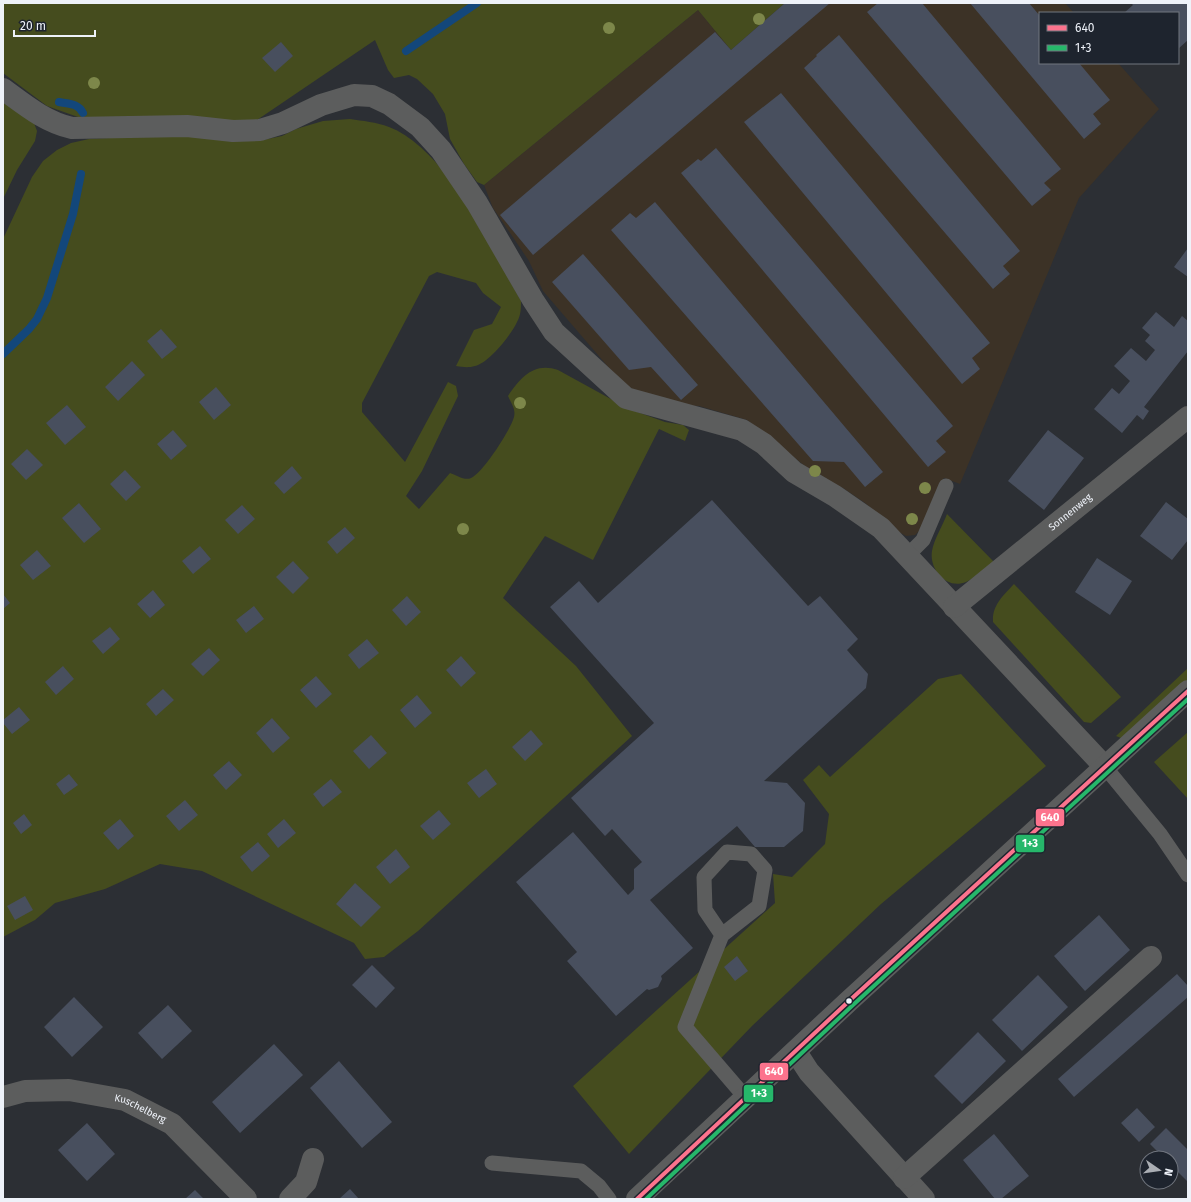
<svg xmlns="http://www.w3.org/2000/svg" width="1191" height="1202" font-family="'Fira Sans',sans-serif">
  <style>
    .industrial { fill: #3c3226 }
    .green { fill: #454c1e }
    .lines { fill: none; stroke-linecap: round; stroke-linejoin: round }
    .stream { stroke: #13477b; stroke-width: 8 }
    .building { fill: #484f5e }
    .service { stroke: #5c5d5d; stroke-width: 15 }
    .minor { stroke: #5c5d5d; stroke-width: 22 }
    .bus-1-casing { stroke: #1e242e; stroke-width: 7 }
    .bus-2-casing { stroke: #1e242e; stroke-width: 7 }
    .bus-1 { stroke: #fc738d; stroke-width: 4 }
    .bus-2 { stroke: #26b76a; stroke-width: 4 }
    .tree { fill: #7d874a }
    .bus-dot { fill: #eef2f9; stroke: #1e242e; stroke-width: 1.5 }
    .labels { text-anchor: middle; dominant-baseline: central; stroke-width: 3; stroke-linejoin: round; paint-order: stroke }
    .street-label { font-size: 10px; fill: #eef2f9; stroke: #1e242e }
    .line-badge { stroke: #1e242e; stroke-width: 1.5 }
    .badge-label { font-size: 11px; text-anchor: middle; font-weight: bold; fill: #fff }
  </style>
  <rect width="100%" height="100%" fill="#2c2f34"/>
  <path class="industrial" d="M785,3h280l9,10h-34v50h78l41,46 -80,89 -119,286 -16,-6 -5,7 -17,43 -7,7 -9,1 -7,-4 -34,-29 -22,-15 -23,-10 -73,-58 -48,-14 -22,-1 -47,-17 -8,-5 -79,-92 -14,-30 -36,-53 -9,-23 214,-175 33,40z"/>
  <path class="green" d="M3,3h782l-54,47 -33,-40 -214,175 -7,-3 -13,-18 -14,-25 -5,-25 -12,-20 -16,-15 -8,-4 -15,3 -6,-8 -13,-30 -118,80 -10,1 -169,-4 -31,-11 -44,-33z
    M3,102l31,21 3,8 -2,10 -18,29 -14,29z
    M350,119c13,2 26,3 39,8 58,22 103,122 132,174 0,7 0,14 -4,21 -6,13 -28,41 -42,44 -7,2 -12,1 -19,0l18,-36 18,-6 9,-17 -18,-14 -7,-10 -39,-11 -8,4 -67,127v9l43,50 43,-80 8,4 2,10 -36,75 -16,25 13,13 31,-36c6,2 15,8 21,5 12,-5 40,-49 43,-61 2,-8 -3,-14 -6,-21 13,-19 26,-34 50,-26l71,39 36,13 18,3 6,5 -4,11 -26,-12 -66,131 -48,-24 -42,62 73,68 56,70 -214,195 -34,26 -19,2 -11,-16 -152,-72 -42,-7 -55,25 -50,14 -20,17 -32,17v-698l29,-62 11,-16 14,-11 14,-7 18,-4 104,-5 70,6 19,-4 14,-7 27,-8z
    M947,514l47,48c-9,6 -19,16 -28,20 -20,8 -37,-13 -34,-31 2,-12 11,-26 15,-37z
    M1014,584l107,113 -30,26 -7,-1 -91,-100c-1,-17 10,-26 21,-38z
    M1188,668v13l-67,57 -5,-2z
    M961,674l85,92 -165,138 -129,122 -123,128 -56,-68 202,-183 -2,-29 19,3 33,-33 4,-30 -26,-34 16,-15 11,12 108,-98z
    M1188,732v67l-34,-37z"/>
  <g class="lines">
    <path class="stream" d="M406,51l71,-48
      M59,102c9,2 19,1 24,11
      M3,354l26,-25 8,-10 10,-21 26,-84 8,-40"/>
  </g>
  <path class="building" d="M785,3h45l-297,252 -33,-40 215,-183 16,18z
    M878,3h44l139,166 -17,14 7,7 -19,16 -165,-194z
    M970,3h59l11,13v47h39l31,37 -17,14 8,10 -17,15z
    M1131,3h57v37l-10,9v-36h-54l9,-8z
    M839,35l181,216 -17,15 7,8 -17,15 -189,-221 13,-12 -1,-1z
    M281,42l12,14 -18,16 -13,-14z
    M781,93l209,250 -18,15 8,11 -18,15 -218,-262z
    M716,148l237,278 -17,15 10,11 -18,15 -247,-294 17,-14 3,2z
    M655,202l228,270 -18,15 -21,-25 -31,-1 -202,-231 19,-17 6,5z
    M1188,248v29l-14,-10z
    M583,254l115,131 -17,15 -30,-33 -22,3 -77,-88z
    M1156,312l18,15 8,-11 6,5v30l-44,56 5,4 -6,9 -6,-5 -15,18 -28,-24 18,-21 7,6 11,-13 -16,-15 17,-18 15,13 9,-11 -10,-9 5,-6 -8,-7z
    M161,329l16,18 -15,12 -15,-18z
    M132,361l13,14 -27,26 -13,-14z
    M216,387l15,18 -17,15 -15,-18z
    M67,405l19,22 -21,18 -19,-22z
    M173,430l14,16 -16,14 -14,-16z
    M1048,430l36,28 -40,52 -36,-29z
    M27,449l16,16 -17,15 -15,-16z
    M292,466l10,12 -18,16 -10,-11z
    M125,470l16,17 -15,14 -16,-17z
    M712,500l96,106 12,-10 38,43 -11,11 21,24 -2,14 -102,93 23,2 18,20 -2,28 -19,16h-29l-18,-21 -87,74 43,48 -32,28 1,3 -4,8 -9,3 -2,-1 -31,27 -49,-55 10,-9 -61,-70 57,-50 55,63 6,-6v-20l8,-7 -30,-33 -7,7 -34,-38 83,-75 -104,-116 29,-26 19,22z
    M1166,502l22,17v21l-16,20 -32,-24z
    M79,503l22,26 -17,14 -22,-25z
    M242,505l13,14 -17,15 -13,-14z
    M345,527l10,11 -18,16 -10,-12z
    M200,546l11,13 -18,15 -11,-13z
    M37,550l14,16 -18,14 -13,-15z
    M1097,558l35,23 -22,34 -35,-23z
    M293,561l16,17 -16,16 -17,-17z
    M153,590l12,15 -15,13 -13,-14z
    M3,594l7,9 -7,6z
    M407,596l14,16 -15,14 -14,-16z
    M254,606l10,13 -18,14 -10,-13z
    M110,627l10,12 -17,15 -11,-13z
    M367,639l12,14 -20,16 -11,-14z
    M209,648l11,12 -17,16 -12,-12z
    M461,656l15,17 -15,14 -15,-17z
    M63,666l11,13 -18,16 -11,-13z
    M316,676l16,18 -16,14 -16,-18z
    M163,689l11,11 -18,16 -10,-12z
    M417,695l15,18 -17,15 -15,-18z
    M19,707l11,13 -18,14 -9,-11v-3z
    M272,718l18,20 -17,15 -17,-20z
    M531,730l12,14 -18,17 -13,-14z
    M371,735l16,18 -18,16 -16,-18z
    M229,761l13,14 -16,15 -13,-15z
    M486,769l11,15 -18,14 -12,-15z
    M69,774l9,11 -14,10 -8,-11z
    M331,779l11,13 -19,15 -10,-13z
    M185,800l13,15 -19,16 -13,-15z
    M439,810l12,14 -18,16 -13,-14z
    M24,814l8,11 -11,9 -8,-11z
    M120,819l14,17 -16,14 -15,-17z
    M284,819l12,14 -18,15 -11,-14z
    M258,842l12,14 -18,16 -12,-15z
    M396,849l14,18 -20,17 -14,-17z
    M355,883l26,24 -20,20 -25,-23z
    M25,896l8,14 -18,10 -8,-14z
    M1099,915l31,35 -45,41 -31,-35z
    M737,956l11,15 -13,10 -11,-14z
    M372,965l23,23 -19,20 -24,-23z
    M1177,974l11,12v11l-114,100 -16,-18z
    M1038,975l30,32 -46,44 -30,-31z
    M74,997l29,30 -31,30 -28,-30z
    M168,1005l24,26 -30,28 -24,-26z
    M978,1032l28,29 -44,43 -28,-28z
    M274,1044l29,31 -63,58 -28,-31z
    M339,1061l53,61 -30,26 -52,-60z
    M1137,1108l18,19 -16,15 -18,-19z
    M87,1123l28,31 -28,27 -29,-31z
    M1166,1128l22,22v32l-17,-17v-7h-7l-14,-14z
    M994,1134l35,42 -28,23h-6l-32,-39z
    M350,1189l9,10h-20z
    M195,1190l9,9h-19z"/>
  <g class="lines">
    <path class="service" d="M907,556l16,-16 23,-54
      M1105,767l55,67 28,41
      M722,935l37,-29 6,-36 -14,-16 -24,-2 -23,25 1,33 17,25 -37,92 61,71
      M492,1163l89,8 18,15 10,13"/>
    <g class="minor">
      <path d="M3,89c22,16 42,33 69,39l115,-2 46,5 27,-1 23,-7 38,-18 33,-10 18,1 17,8 31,23 21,23 36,53 56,97 21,32 72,66 116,32 22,14 30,28 41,24 46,32 224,239"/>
      <path id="s1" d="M954,607l234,-190"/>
      <path d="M796,1052l13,20 115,127"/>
      <path id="s2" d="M3,1097l22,-6 44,-1 56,10 47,24 74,75"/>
      <path d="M904,1178l247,-221"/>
      <path d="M290,1199l16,-17 7,-23"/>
      <path d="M637,1199l212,-198 339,-310"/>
    </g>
    <defs>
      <path id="bus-1" d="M637,1199l212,-198 339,-310"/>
      <path id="bus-2" d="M646,1199l207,-194 335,-306"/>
    </defs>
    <use href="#bus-1" class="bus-1-casing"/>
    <use href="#bus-2" class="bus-2-casing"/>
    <use href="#bus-1" class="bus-1"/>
    <use href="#bus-2" class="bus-2"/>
  </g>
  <g class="tree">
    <circle cx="759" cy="19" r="6"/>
    <circle cx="609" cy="28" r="6"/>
    <circle cx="94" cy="83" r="6"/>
    <circle cx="520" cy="403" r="6"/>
    <circle cx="815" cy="471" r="6"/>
    <circle cx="925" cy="488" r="6"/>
    <circle cx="912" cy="519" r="6"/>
    <circle cx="463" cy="529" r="6"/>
  </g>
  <circle class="bus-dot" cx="849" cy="1001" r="3.5"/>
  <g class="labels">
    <g class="street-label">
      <text stroke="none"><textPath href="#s1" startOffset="150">Sonnenweg</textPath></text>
      <text stroke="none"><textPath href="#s2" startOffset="141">Kuschelberg</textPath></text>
    </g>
  </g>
  <g class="line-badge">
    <rect x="1035" y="808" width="30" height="19" rx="4" fill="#fc738d"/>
    <rect x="1015" y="834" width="30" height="19" rx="4" fill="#26b76a"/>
    <rect x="759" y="1062" width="30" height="19" rx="4" fill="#fc738d"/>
    <rect x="743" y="1084" width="31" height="19" rx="4" fill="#26b76a"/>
  </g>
  <g class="badge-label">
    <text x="1050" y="821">640</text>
    <text x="1030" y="847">1+3</text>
    <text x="774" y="1075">640</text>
    <text x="759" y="1097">1+3</text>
  </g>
  <rect width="1191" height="1202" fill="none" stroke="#eef2f9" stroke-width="8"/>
  <rect x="1039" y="12" width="140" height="52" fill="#1e242e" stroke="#71767f"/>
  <rect x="1047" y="25" width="20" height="6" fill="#fc738d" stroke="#71767f"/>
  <text x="1075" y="32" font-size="12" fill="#eef2f9">640</text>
  <rect x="1047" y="45" width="20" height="6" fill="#26b76a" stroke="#71767f"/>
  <text x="1075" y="52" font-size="12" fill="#eef2f9">1+3</text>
  <g transform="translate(1159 1170) rotate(103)"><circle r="19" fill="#1e242e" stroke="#71767f"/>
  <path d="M0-3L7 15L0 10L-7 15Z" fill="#aaaeb4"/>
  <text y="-6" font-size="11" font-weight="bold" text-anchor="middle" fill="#eef2f9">N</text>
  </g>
  <path d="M14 30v6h81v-6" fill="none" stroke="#eef2f9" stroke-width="2"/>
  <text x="20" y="30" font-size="12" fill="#eef2f9" stroke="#1e242e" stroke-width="3" paint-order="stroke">20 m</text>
</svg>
